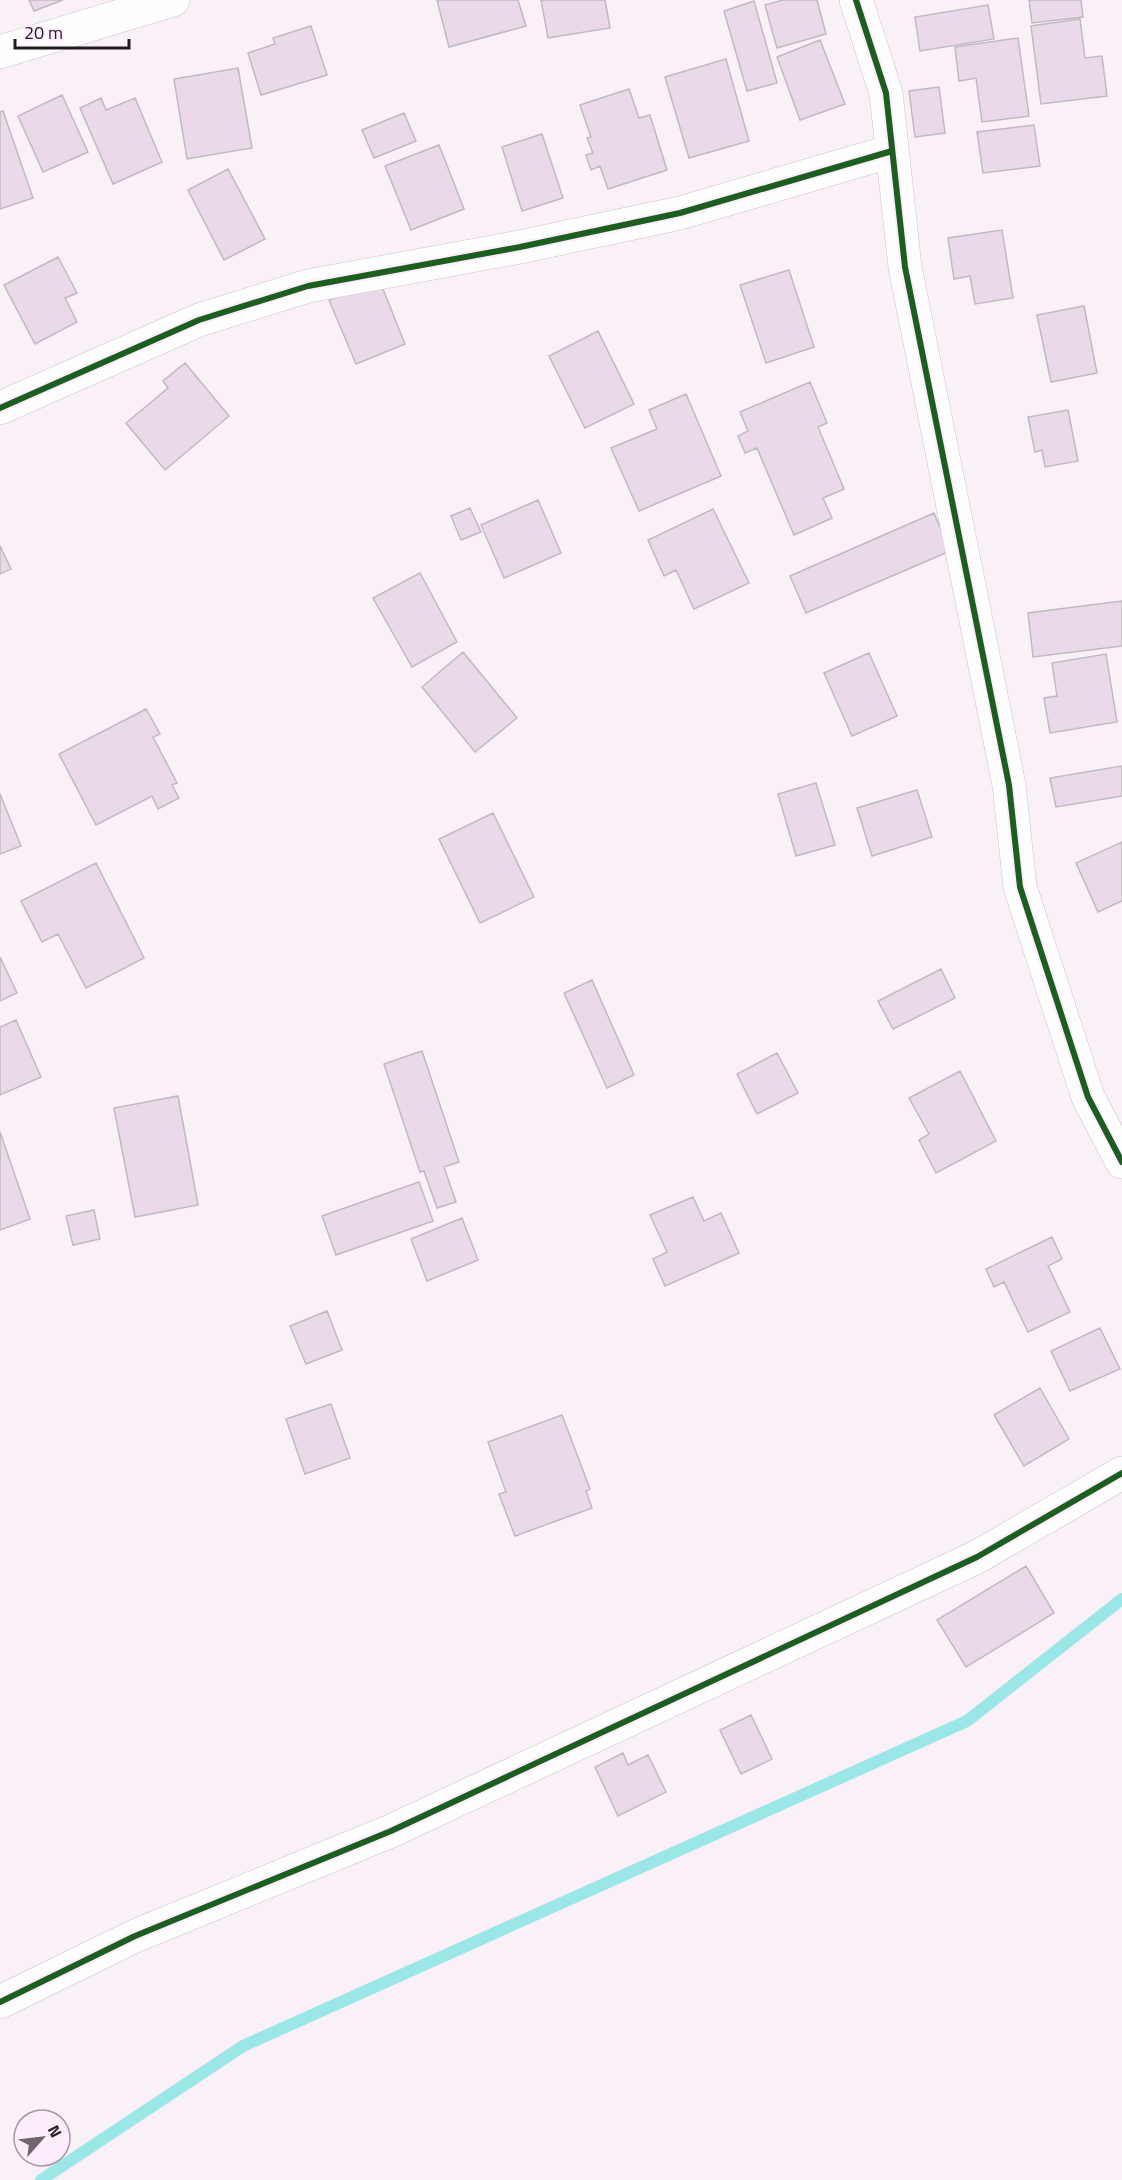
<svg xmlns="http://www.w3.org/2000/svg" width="1122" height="2180" font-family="'Titillium Web',sans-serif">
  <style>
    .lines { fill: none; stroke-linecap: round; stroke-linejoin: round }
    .stream { stroke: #9be6e7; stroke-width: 12 }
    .building { fill: #eadae9; stroke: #c1b9c0; stroke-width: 1.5 }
    .street-casing { stroke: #cbc3cb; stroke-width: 34 }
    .street { stroke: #fefdfe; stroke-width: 33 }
    .cycleway-casing { stroke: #fdecfc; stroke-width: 10 }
    .cycleway { stroke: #1b5e20; stroke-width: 6 }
  </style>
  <rect width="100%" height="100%" fill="#f9f0f8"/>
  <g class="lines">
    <path class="stream" d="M41,2180l202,-134 724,-325 155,-122"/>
  </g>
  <path class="building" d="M29,0h34l-29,11z
    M437,0h81l8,26 -77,21z
    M541,0h64l5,28 -62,10z
    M783,0h34l9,34 -49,14 -12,-43z
    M1029,0h52l2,17 -51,6z
    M754,1l23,82 -30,8 -23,-80z
    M988,5l6,34 -74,12 -5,-34z
    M1080,19l5,39 17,-2 5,40 -66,8 -10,-78z
    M311,26l16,49 -66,20 -13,-42 27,-9 -2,-6z
    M1018,38l11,78 -47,6 -6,-44 -17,3 -4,-34z
    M820,40l25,64 -45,16 -23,-63z
    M726,59l23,82 -60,17 -24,-81z
    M238,68l14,80 -65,11 -13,-80z
    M939,87l6,46 -30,4 -6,-46z
    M629,89l10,29 11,-3 17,55 -59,19 -8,-23 -9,4 -5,-15 7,-2 -6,-15 4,-1 -11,-32z
    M62,95l26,57 -45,20 -25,-56z
    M101,98l5,12 29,-12 27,64 -49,22 -33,-76z
    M3,111l30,87 -33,11v-97z
    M404,113l12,28 -42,17 -12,-28z
    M1034,125l6,41 -57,7 -6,-41z
    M542,134l21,64 -41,13 -20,-64z
    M439,145l25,64 -53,21 -26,-64z
    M228,169l37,70 -41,21 -36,-70z
    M1002,230l11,68 -38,6 -5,-28 -16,3 -6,-41z
    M58,257l19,36 -12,5 12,24 -42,22 -31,-59z
    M789,270l25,77 -48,16 -26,-78z
    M379,279l26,65 -49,20 -27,-64z
    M1084,306l13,67 -46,9 -14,-67z
    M598,331l36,73 -49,24 -36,-72z
    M185,363l44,53 -64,54 -39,-47 42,-35 -5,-7z
    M810,382l17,41 -9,4 26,62 -21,9 9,20 -38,17 -37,-87 -12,5 -7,-17 10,-5 -8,-19z
    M686,394l35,82 -82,35 -28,-63 46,-19 -8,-19z
    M1068,410l10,51 -33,6 -3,-17 -7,2 -7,-35z
    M538,500l23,53 -57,25 -23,-53z
    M470,508l11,24 -20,8 -10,-24z
    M713,509l36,74 -55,26 -18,-39 -12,6 -16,-36z
    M934,513l16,38 -144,62 -16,-37z
    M0,546l11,23 -11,5z
    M420,573l37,69 -45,25 -39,-69z
    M1122,601v45l-89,11 -5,-44z
    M463,652l54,66 -42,34 -53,-65z
    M869,653l28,63 -45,20 -28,-63z
    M1106,654l11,68 -67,11 -6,-35 13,-2 -5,-33z
    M146,709l14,25 -7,3 24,46 -5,2 7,13 -21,11 -6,-13 -56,29 -37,-71z
    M1122,766v30l-66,11 -6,-29z
    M816,783l19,62 -39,11 -18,-62z
    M917,790l15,47 -60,19 -15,-48z
    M0,794l21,52 -21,8z
    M493,813l41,84 -54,26 -41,-84z
    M1122,842v59l-24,11 -22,-49z
    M96,863l48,95 -58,30 -28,-54 -16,8 -21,-41z
    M0,957l17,36 -17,8z
    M941,969l14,29 -62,31 -15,-28z
    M592,980l42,95 -27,13 -43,-95z
    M16,1020l25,57 -41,18v-68z
    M422,1051l37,111 -15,5 12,35 -19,6 -13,-37 -4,1 -36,-108z
    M777,1053l21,40 -41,21 -20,-40z
    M960,1071l36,70 -60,32 -17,-33 10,-6 -20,-36z
    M178,1096l20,109 -63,12 -21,-109z
    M0,1132l30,87 -30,11z
    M419,1182l14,39 -97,34 -14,-39z
    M693,1197l11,24 17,-8 18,40 -74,33 -12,-27 14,-7 -17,-37z
    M94,1210l6,29 -27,6 -7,-29z
    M462,1218l16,42 -51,21 -16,-42z
    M1052,1237l10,22 -14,7 22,46 -42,20 -24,-50 -10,5 -8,-18z
    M327,1311l15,39 -36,14 -16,-38z
    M1100,1328l20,41 -50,22 -19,-40z
    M1040,1388l29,51 -45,27 -30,-51z
    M331,1404l19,54 -45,16 -19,-55z
    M562,1415l28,74 -4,2 6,17 -77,28 -16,-42 7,-2 -18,-50z
    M1026,1566l28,47 -88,54 -29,-47z
    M751,1715l21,44 -31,15 -21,-44z
    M623,1753l5,12 20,-10 18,37 -48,24 -23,-49z"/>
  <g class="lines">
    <defs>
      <path id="street" d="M856,0l30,93 19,174 104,518 11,102 68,210 34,65
        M0,52l173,-52
        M0,408l199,-88 109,-34 212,-39 160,-34 212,-62
        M0,2002l135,-66 256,-105 586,-274 145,-84"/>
    </defs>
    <use href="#street" class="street-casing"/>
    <use href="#street" class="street"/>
    <defs>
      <path id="cycleway" d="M856,0l30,93 19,174 104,518 11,102 68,210 34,65
        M0,408l199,-88 109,-34 212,-39 160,-34 212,-62
        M0,2002l135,-66 256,-105 586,-274 145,-84"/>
    </defs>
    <use href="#cycleway" class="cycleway-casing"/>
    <use href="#cycleway" class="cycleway"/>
  </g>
  <g transform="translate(42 2138) rotate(62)"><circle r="28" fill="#fdecfc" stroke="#a598a5" stroke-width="1.5"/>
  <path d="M0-4.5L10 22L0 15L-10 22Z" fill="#6d666d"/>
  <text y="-9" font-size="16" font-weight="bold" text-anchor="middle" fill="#221b22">N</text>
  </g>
  <path d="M15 39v9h114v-9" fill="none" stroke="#221b22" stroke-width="3"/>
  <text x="24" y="39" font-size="18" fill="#221b22" stroke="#fdecfc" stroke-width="4.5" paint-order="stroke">20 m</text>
</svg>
